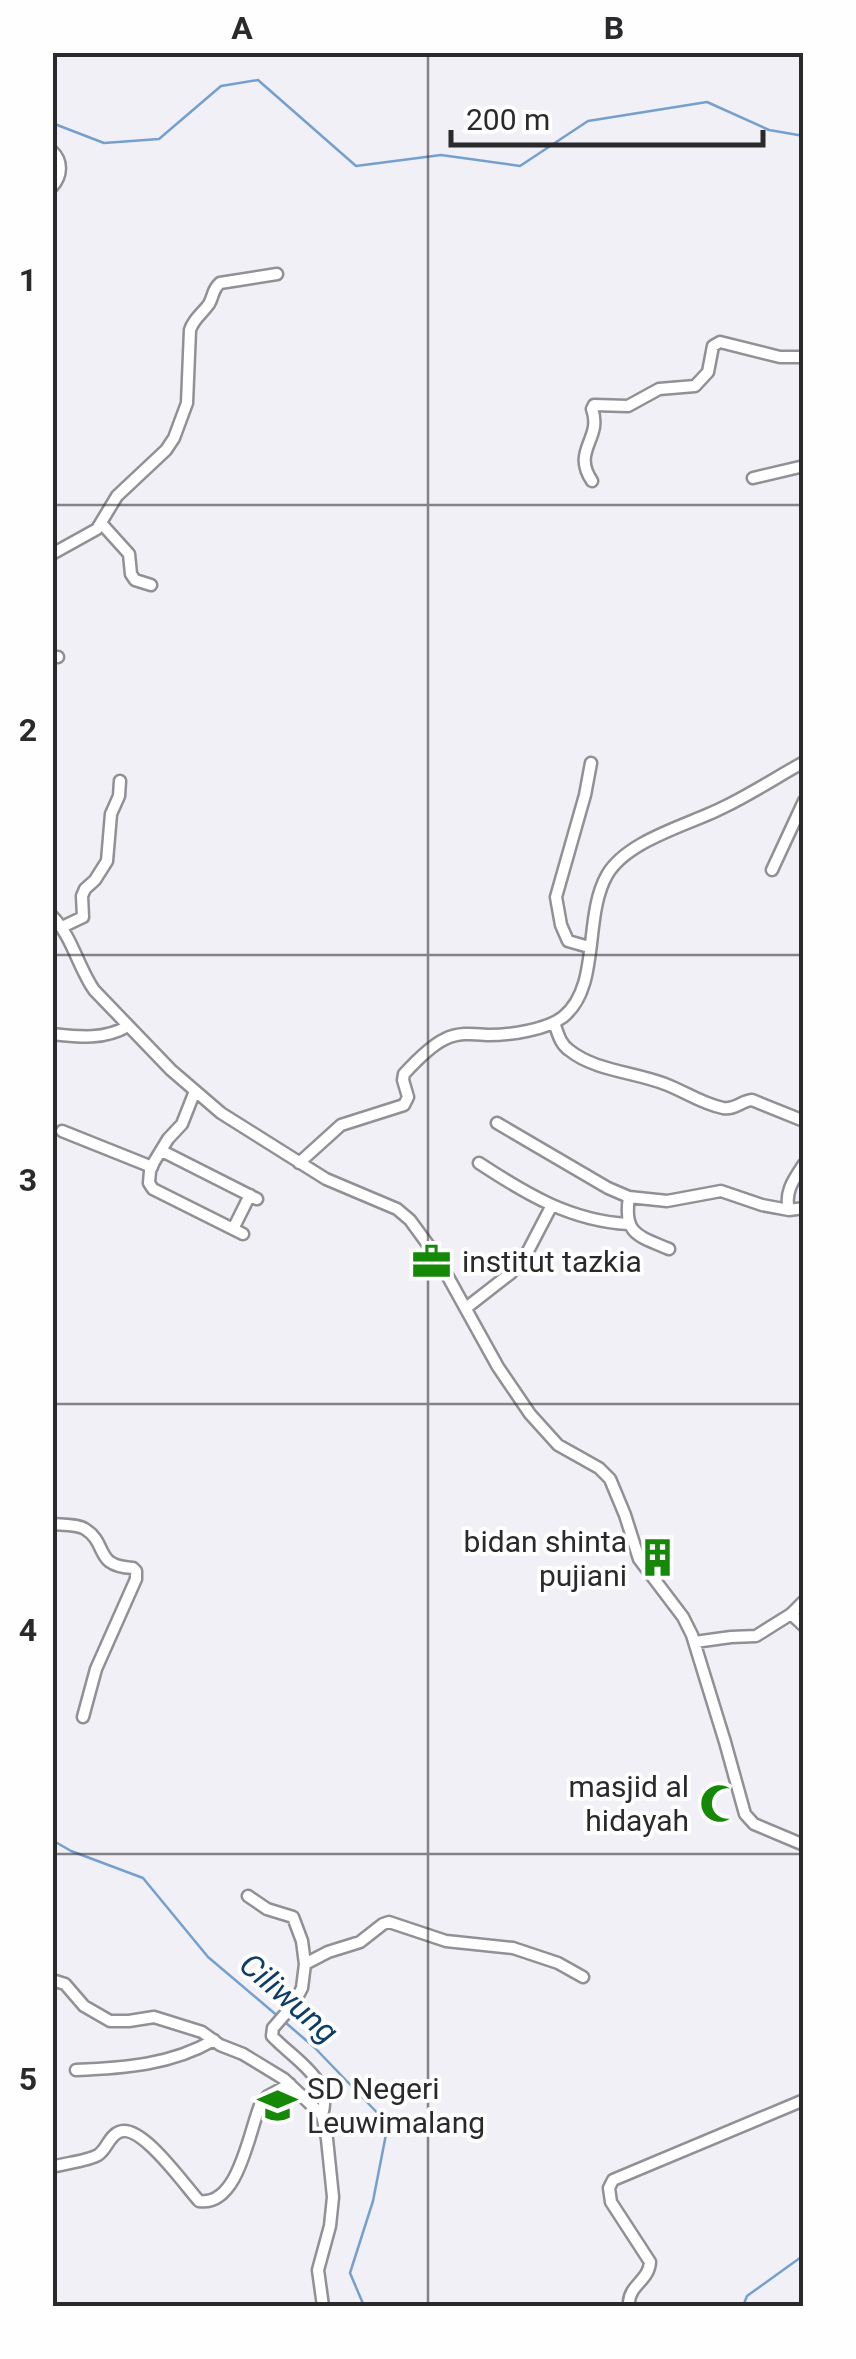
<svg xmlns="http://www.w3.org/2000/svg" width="856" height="2359" font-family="Roboto,sans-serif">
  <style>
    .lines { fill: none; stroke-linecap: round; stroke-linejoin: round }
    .stream { stroke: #75a0cd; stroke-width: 2.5 }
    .minor-casing { stroke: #909095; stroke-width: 15 }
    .minor { stroke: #fff; stroke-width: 10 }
    .grid { fill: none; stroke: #2a2a2c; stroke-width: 2.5; stroke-opacity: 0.55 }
    .labels { text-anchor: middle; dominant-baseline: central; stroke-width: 8; stroke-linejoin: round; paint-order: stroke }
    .poi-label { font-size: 30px; fill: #2a2a2c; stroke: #fefeff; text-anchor: start }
    .water-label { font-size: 32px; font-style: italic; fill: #0d3d68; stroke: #fefeff }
    .neatline { fill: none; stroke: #2a2a2c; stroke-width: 4 }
    .grid-label { font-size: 32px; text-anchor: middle; font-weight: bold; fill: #2a2a2c }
  </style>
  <rect width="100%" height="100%" fill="#f0f0f6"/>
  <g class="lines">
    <path class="stream" d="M52,123l52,20 55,-4 62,-53 37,-6 98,86 85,-11 79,11 68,-45 119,-19 62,28 35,6
      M52,1840l19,11 72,27 65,79 72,61
      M286,2023l29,25 73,76 -15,77 -23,72 14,33
      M743,2306l4,-10 57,-41"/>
    <defs>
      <path id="minor" d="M52,151c11,10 10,25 0,36
        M753,478l51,-12
        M592,481c-21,-31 11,-42 0,-72l2,-4 34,1 31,-17 36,-3 13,-14 5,-26 7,-4 60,15h24
        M101,523l28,31 2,20 4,6 16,5
        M52,554l45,-25 20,-33 49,-46 8,-12 13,-35 3,-73c4,-12 12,-16 19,-26 5,-9 3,-14 11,-21l57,-9
        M52,657h6
        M772,870l32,-69
        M52,916c20,20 26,51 42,74l77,80 50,43 105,66 71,30 13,11 27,37 61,110 32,47 28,31 41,23 11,11 15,36 14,44 44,58 9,18 33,107 20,72 9,10 50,21
        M62,927l21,-10 -1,-21 3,-7 10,-9 12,-19 4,-47 8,-18 1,-15
        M589,947l-21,-6 -7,-16 -5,-28 29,-102 6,-32
        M554,1023c4,10 6,21 15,27 26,21 66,22 96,34 19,7 37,20 58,24 12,2 18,-7 29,-8l52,21
        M52,1034c28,3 52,6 76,-8
        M195,1091l-13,33 -14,15 -14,23 -4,9 -1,12 4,6 90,45
        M497,1123l111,65 21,9 38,4 54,-10 41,14 27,5
        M62,1131l90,36
        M162,1151l95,48
        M299,1163l42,-38 63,-20 4,-8 -5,-17 1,-6c11,-12 26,-28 41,-35 14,-7 29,-5 44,-4 21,0 57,-5 74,-18 38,-30 20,-100 44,-142 20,-35 82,-50 117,-68 27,-13 53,-30 80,-45
        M479,1163c47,31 92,58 149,61
        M804,1164c-10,15 -20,28 -15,46l15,-2
        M629,1197c-6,37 9,39 40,52
        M233,1229l17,-34
        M466,1308l45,-35 17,-22 24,-46
        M52,1524c10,1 25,0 33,5 24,15 8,37 48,39l3,3v8l-40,90 -13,48
        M791,1614l13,12
        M695,1642l36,-5 25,-1 35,-22 13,-13
        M248,1896l19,13 26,8 9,24 3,23 -3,24 -9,17 -20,23 -1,8c20,22 62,43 50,79
        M305,1964l23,-12 32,-10 23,-18 6,-2 57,19 67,7 45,15 25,14
        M52,1980l13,4 19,22 26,15h19l25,-4 48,15 18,13 23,9 41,25 38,36 5,24 6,58 -3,29 -12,44 5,36
        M76,2070c48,-2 95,-5 138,-30
        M52,2167c13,-4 36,-6 46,-12 9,-6 11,-19 21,-23 22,-10 66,54 80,69 40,6 50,-71 62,-98l7,-7 22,-12
        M629,2302c1,-17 20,-22 21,-40l-39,-60 -2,-14 4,-8 191,-80"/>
    </defs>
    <use href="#minor" class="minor-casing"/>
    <use href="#minor" class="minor"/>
  </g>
  <path class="grid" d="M428,52v2254M52,505h752M52,955h752M52,1404h752M52,1854h752"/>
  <defs>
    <symbol id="office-bare" viewBox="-9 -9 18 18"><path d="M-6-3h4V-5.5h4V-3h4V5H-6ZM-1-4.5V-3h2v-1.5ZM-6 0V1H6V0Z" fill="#158808" stroke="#fefeff" stroke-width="2.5" paint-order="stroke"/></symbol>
    <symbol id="building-bare" viewBox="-9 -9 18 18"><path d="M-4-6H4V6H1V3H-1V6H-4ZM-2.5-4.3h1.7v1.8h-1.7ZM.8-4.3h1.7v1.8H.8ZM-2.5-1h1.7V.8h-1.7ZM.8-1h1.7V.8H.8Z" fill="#158808" stroke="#fefeff" stroke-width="2.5" paint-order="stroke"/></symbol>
    <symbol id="mosque-bare" viewBox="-9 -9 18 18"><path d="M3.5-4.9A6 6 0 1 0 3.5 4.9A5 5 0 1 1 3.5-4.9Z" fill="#158808" stroke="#fefeff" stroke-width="2.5" paint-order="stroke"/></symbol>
    <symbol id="school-bare" viewBox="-9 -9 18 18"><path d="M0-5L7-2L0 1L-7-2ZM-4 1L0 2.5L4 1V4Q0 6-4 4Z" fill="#158808" stroke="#fefeff" stroke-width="2.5" paint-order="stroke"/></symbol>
  </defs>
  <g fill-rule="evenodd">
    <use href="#office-bare" x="404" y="1234" width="55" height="55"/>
    <use href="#building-bare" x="630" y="1530" width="55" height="55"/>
    <use href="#mosque-bare" x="692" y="1776" width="55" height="55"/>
    <use href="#school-bare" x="250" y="2078" width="55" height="55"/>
  </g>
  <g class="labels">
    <g class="poi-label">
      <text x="462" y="1261">institut tazkia</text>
      <text x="627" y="1541" text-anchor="end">bidan shinta<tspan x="627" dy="34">pujiani</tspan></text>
      <text x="689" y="1786" text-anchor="end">masjid al<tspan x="689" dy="34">hidayah</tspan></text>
      <text x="307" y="2088">SD Negeri<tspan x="307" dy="34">Leuwimalang</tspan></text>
    </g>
    <g class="water-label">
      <text transform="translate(289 1998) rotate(41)">Ciliwung</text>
    </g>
  </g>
  <rect width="856" height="2359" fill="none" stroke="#fefeff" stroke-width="110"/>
  <path d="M451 130v15h312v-15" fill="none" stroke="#2a2a2c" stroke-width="5"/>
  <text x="466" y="130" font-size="30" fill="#2a2a2c" stroke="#fefeff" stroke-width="8" paint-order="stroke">200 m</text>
  <rect x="55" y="55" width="746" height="2249" class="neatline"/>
  <g class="grid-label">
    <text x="242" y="39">A</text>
    <text x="614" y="39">B</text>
    <text x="28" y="291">1</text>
    <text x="28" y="741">2</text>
    <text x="28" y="1191">3</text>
    <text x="28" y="1641">4</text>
    <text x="28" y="2090">5</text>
  </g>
</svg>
